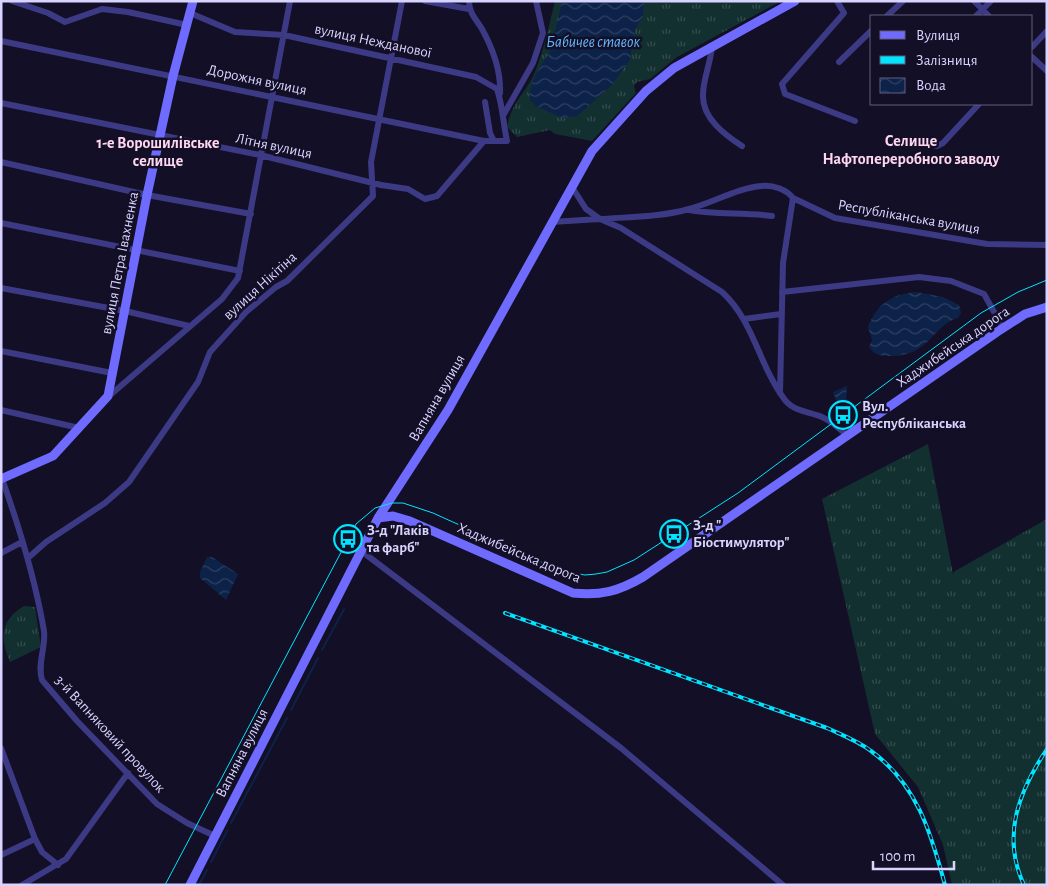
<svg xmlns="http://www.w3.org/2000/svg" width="1048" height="886" font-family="'Alegreya Sans',sans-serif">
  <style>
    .grass { fill: url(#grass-tufts) }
    .water { fill: url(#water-waves) }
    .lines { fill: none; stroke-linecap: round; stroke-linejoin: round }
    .stream { stroke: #0c2248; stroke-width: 2 }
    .street { stroke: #3d3a85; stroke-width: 6 }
    .secondary { stroke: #6f6bff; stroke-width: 9 }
    .tram { stroke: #00e5ff; stroke-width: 1 }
    .rail-casing { stroke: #00e5ff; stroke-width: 4 }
    .rail { stroke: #130f26; stroke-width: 2; stroke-dasharray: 5.5; stroke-linecap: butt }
    .labels { text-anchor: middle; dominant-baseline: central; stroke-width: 5; stroke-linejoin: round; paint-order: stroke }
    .street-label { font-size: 15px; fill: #d9d4ff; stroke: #130f26 }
    .poi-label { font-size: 15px; font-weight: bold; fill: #d9d4ff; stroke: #130f26; text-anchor: start }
    .water-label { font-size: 16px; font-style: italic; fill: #62b6ff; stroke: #130f26 }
    .neighbourhood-label { font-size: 16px; font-weight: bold; fill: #ffd6f0; stroke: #130f26 }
  </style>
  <defs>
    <pattern id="grass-tufts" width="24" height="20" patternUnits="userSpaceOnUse" patternTransform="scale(1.25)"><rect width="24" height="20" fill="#12302f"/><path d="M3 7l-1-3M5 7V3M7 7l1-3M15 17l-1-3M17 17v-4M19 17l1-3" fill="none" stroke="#344d4e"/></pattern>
    <pattern id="water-waves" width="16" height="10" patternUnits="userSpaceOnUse" patternTransform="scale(1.25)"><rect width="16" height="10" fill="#0c2248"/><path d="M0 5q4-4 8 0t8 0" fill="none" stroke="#2f4163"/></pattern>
  </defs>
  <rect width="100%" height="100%" fill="#130f26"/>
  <path class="grass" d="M555,1h226l-104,56 -27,22 -13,3 -3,4 2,7 -44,48 -37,-7 -5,-4 -33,7 -10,-10c5,-26 19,-34 28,-55 9,-22 14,-47 20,-71z
    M928,444l25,130 2,-3 92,-52v366h-95l-9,-40 -25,-58 -43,-53 -53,-235z
    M24,606l11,1 6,40 -31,15c-10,-24 -10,-42 14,-56z"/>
  <path class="water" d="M562,1h82l-1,15 -8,14 -5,30 -19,26 -34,30 -15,2 -26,-12 -6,-6v-9l4,-13 17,-29z
    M916,292l27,5 16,8 2,8 -3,5c-25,7 -28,37 -65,38 -11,0 -18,0 -24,-9l3,-7 -4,-13c9,-23 24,-33 48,-35z
    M847,386l-1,17 -10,-3 -3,-8z
    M207,557h5l26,17 -12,26 -26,-22v-6z"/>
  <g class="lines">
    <path class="stream" d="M322,650l22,-41
      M291,710l27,-52
      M231,823l56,-105
      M211,862l16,-31
      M199,885l8,-15"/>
    <path class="street" d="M12,1l36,12 17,9 37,-13 26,3 59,13
      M425,1l44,8
      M469,1c0,12 7,18 13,28 11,20 19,41 18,64
      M837,1l7,12 -62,71 3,10 70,27
      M974,1l15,15
      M887,16l16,-15
      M976,16l15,-15
      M1,41l483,100h23c-4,-18 -4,-34 -10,-52l-21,-12 -192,-42 -49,-3 -45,-19
      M712,46c-1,16 -9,33 -9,49 -1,23 22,40 39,51
      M1032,47l15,-16
      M1032,57l15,14
      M839,62l33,-32
      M485,102l5,31 4,8
      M1,103l259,52 121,30 27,4 17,10 12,-3 47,-55
      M504,114l29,-51 10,-30 -7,-32
      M910,140l27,6 6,-3 36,-39
      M1,162l146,33 104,19
      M572,187l14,22 14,10c28,-2 62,-2 89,-10 24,-6 48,-21 73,-23 11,-1 24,3 31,12l42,20 152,26 60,1
      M689,210c28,5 55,2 83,6
      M551,222l49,-3 21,9 101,64c32,29 37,74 63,108 8,11 25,12 37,17 10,4 17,12 25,18
      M1,223l239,48
      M1,288l124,23 64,15
      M782,292l137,-15 32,4 33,13 19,34
      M744,319l37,-5
      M1,351l111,22
      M780,393l3,-130 10,-65
      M109,396l113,-97 16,-21 52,-277
      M1,410l78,18
      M1,476c18,50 34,102 43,155 2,16 -7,33 -2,49l35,41 80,83 30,19 28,13
      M360,550l261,198 162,137
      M1,553l21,-11
      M28,558l18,-16 59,-39 24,-21 69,-100 12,-30 36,-40 30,-25 11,-6 86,-85 -2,-34 31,-161
      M1,748l34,91 7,13 16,13
      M1,855l34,-16
      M22,885l44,-26 62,-86"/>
    <path class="secondary" d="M1,479l52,-23 55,-60 39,-201 26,-119 20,-75
      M378,518l15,-2 17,5 163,72c28,3 46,-2 70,-16l354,-245 28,-18 22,-7
      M190,885l188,-367 70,-108 144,-259 54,-60 28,-23 121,-67"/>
    <path class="tram" d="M165,885l191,-361 19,-16 17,-5h11l30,10 128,58 24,4 11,-1 11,-2 27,-12 104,-67 243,-180 37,-21 29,-12"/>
    <defs>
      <path id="rail" d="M505,613l322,115c15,7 31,13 44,23 46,33 60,82 74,134
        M1024,885c-23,-49 -5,-94 23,-136"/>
    </defs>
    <use href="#rail" class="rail-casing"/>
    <use href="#rail" class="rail"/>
  </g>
  <defs>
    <symbol id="bus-ring" viewBox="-11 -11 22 22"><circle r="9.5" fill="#130f26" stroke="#00e5ff" stroke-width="1.5"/><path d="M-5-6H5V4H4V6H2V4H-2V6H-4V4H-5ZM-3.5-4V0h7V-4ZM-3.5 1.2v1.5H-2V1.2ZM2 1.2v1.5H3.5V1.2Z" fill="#00e5ff"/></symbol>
  </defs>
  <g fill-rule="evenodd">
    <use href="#bus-ring" x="827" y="399" width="32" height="32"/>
    <use href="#bus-ring" x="658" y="518" width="32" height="32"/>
    <use href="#bus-ring" x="332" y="523" width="32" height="32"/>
  </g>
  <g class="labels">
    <g class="street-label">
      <text transform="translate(373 41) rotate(12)">вулиця Нежданової</text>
      <text transform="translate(257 80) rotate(12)">Дорожня вулиця</text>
      <text transform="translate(274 146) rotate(12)">Літня вулиця</text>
      <text transform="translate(909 217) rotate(10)">Республіканська вулиця</text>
      <text transform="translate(120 263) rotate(-79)">вулиця Петра Івахненка</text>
      <text transform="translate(260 286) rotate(-42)">вулиця Нікітіна</text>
      <text transform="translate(953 347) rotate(-34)">Хаджибейська дорога</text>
      <text transform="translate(437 398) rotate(-60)">Вапняна вулиця</text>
      <text transform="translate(519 553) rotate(23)">Хаджибейська дорога</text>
      <text transform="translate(110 734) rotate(47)">3-й Вапняковий провулок</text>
      <text transform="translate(242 753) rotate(-63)">Вапняна вулиця</text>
    </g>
    <g class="poi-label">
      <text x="862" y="406">Вул.<tspan x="862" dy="17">Республіканська</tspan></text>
      <text x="693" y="525">З-д "<tspan x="693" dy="17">Біостимулятор"</tspan></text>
      <text x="367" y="530">З-д "Лаків<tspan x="367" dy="17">та фарб"</tspan></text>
    </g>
    <g class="water-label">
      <text x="593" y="42">Бабичев ставок</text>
    </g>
    <g class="neighbourhood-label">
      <text x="911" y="141">Селище<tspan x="911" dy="18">Нафтопереробного заводу</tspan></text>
      <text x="158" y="143">1-е Ворошилівське<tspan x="158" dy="18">селище</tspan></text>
    </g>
  </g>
  <rect width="1048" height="886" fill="none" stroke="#d9d4ff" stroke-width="5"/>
  <rect x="870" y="15" width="162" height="90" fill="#130f26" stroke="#625e7d"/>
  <rect x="880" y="31" width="25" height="8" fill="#6f6bff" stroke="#625e7d"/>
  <text x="916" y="40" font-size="15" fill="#d9d4ff">Вулиця</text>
  <rect x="880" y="56" width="25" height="8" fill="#00e5ff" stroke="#625e7d"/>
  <text x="916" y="65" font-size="15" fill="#d9d4ff">Залізниця</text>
  <rect x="880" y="78" width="25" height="15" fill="url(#water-waves)" stroke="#625e7d"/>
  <text x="916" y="90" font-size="15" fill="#d9d4ff">Вода</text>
  <path d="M873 861v8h81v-8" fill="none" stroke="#d9d4ff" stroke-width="2.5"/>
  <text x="880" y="861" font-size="15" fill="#d9d4ff" stroke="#130f26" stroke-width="4" paint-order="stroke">100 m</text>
</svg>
